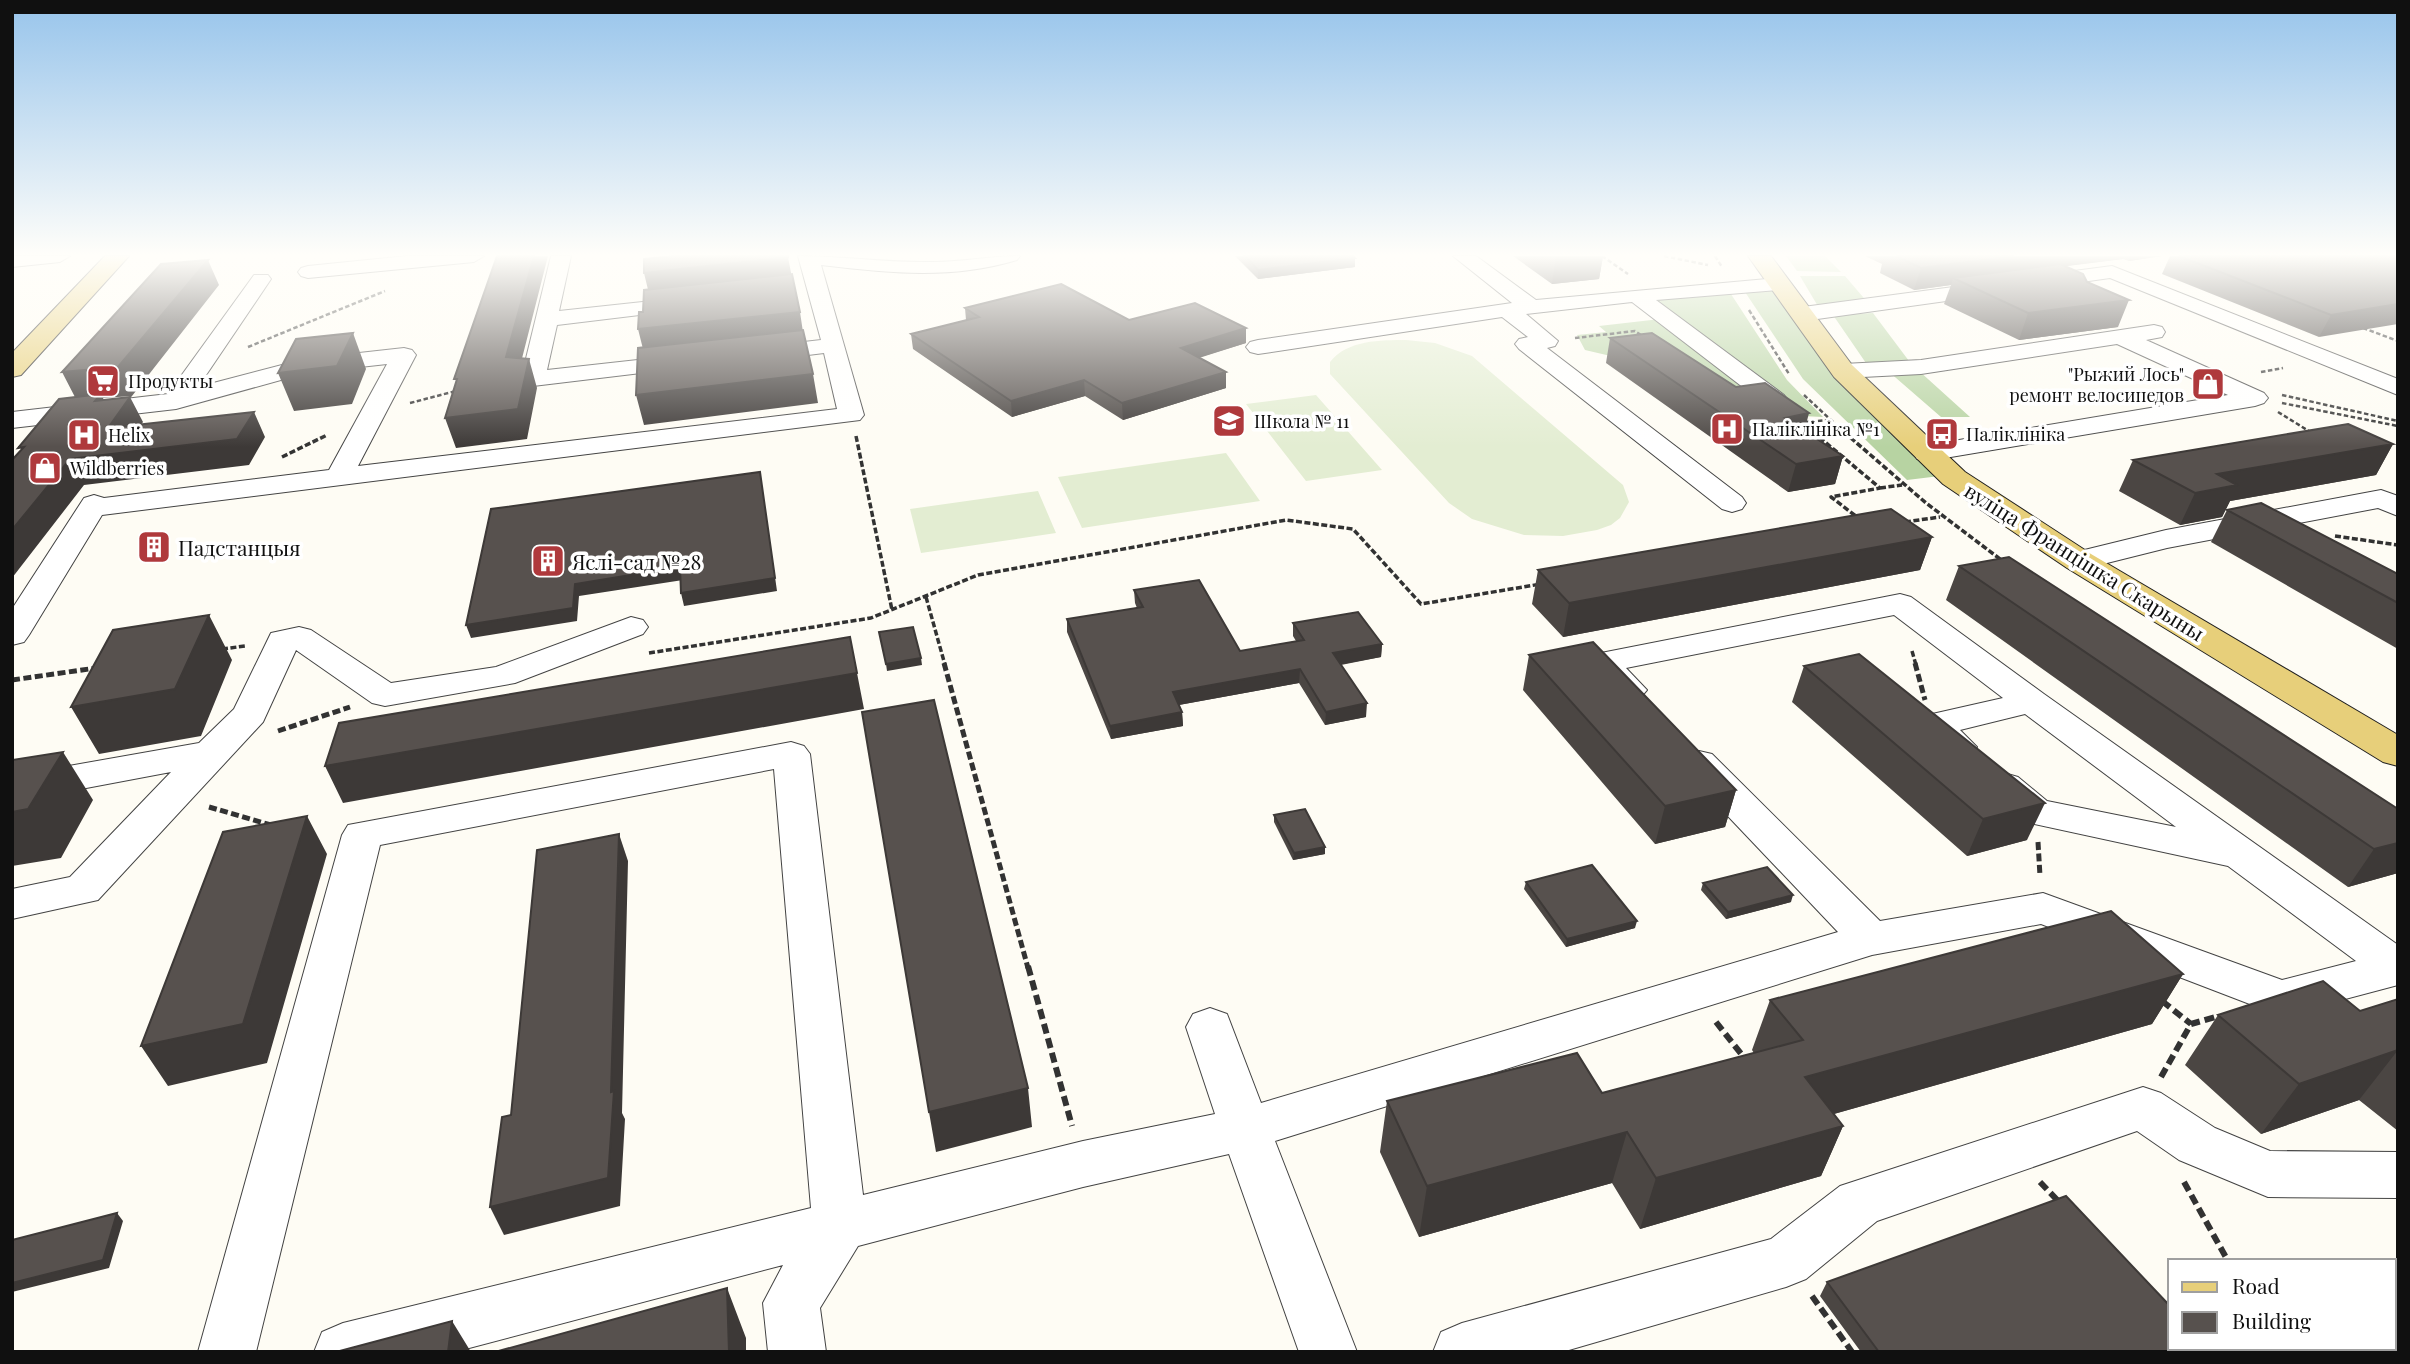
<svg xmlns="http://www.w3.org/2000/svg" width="2410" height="1364" font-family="'Playfair Display',serif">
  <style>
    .forest { fill: #b7d3a2 }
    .pitch { fill: #e3edd2 }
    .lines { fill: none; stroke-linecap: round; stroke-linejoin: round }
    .minor-casing { stroke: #434343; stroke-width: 2 }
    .major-casing { stroke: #212121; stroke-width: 2 }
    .path-far3 { stroke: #323232; stroke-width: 2.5; stroke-dasharray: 4.5 2.5; stroke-linecap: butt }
    .path-far2 { stroke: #323232; stroke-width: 3.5; stroke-dasharray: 6 2.5; stroke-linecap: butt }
    .path-far1 { stroke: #323232; stroke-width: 5; stroke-dasharray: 8 3.5; stroke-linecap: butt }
    .path { stroke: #323232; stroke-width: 6; stroke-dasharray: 10 5; stroke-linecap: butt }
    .minor { fill: #fff; fill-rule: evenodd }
    .major { fill: #e7cf7a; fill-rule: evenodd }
    .wall { fill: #4b4643 }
    .shaded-wall { fill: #3d3937 }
    .building { fill: #57514e; stroke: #3d3937; stroke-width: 2 }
    .labels { text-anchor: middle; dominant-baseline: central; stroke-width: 7; stroke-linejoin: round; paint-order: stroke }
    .far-poi-label { font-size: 18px; fill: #101010; stroke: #fff; text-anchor: start }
    .poi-label { font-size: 21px; fill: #101010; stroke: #fff; text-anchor: start }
    .street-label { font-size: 21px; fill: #101010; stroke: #fff }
  </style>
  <rect width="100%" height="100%" fill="#fefcf4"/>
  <path class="forest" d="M1786,256h39l16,16 -44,-1z
    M1800,276h45l24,28 -50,4z
    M1743,289h28l169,187 -33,4 -104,-101z
    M1729,291l58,89 36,37 -42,-2 -166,-58 -30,-7 -8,-15 29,-3 -7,-6 70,-8 -19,-19z
    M1873,313l39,52 -44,1 -35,-51z
    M1918,370l52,47h-29l-53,-46z"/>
  <path class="pitch" d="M1406,340l29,3 37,13 151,129 6,17 -9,16 -9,7 -14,5 -34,6 -39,-1 -52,-16 -23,-16 -119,-129v-12c17,-22 51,-22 76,-22z
    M1316,395l66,75 -76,11 -60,-77z
    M1226,453l34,48 -178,27 -24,-51z
    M1038,491l18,42 -135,20 -11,-44z"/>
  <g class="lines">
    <defs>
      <path id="minor" d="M12,256h58l-10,6 -48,5z
        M407,256h77l-10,6 -166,16 -7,-2 -3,-4 3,-4 7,-2z
        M551,256h20l-12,55 130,-14 8,1 3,5 -3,5 -8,1 -132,16 -10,45 136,-15 8,2 4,5 -4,5 -158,19 -9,-2 -3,-5z
        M798,256c45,0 90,7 135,6 29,0 58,-6 87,-6l-3,4c-66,20 -128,13 -196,5l43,150 -4,5 -758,95 -73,120 -5,7 -12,3v-36l72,-111 10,-3 10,3 225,-28 58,-106 -81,9 -130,36 -164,19v-16l156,-18 86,-119h14l3,4 -73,108 107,-28 99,-11 8,2 4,5 -58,111 479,-57 -13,-56 -64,8 -8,-2 -4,-5 4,-5 8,-2 61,-7z
        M1453,256h23l60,44 242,-22 7,2 3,4 -3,4 -7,2 -122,10 128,95 4,5 -4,5 -9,3 -9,-3 -134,-103 -106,12 32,27 -3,5 -8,2 195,149 4,6 -4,6 -10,3 -10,-3 -203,-160 -4,-5 4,-5 9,-2 -26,-20 -244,37 -8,-2 -4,-5 4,-5 8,-2 254,-37z
        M2112,266l286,113v16l-288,-117 -307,43 -8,-2 -3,-5 3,-5 8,-2z
        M2154,325l8,2 3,5 -3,5 -16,3 118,53 4,5 -4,5 -9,3 -328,55 -10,-2 -3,-6 3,-6 311,-52 -111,-51 -196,30 -78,4 -9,-2 -3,-5 3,-5 9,-2 78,-4z
        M2381,490l17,6v20l-20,-8 -211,40 -88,22 -11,-2 -4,-7 4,-7 98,-24z
        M1900,594l11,3 133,97 354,251v40l-117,31 -240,-92 -169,31 -597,186 82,211h-58l-70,-198 -146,33 -225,59 -38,62 6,44h-58l-5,-49 20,-38 -329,87h-140l8,-20 21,-9 468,-115 -37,-439 -394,76 -124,507h-58l144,-517 6,-10 443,-83 13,4 6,8 53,441 220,-54 132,-27 -29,-87 7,-13 17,-6 17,6 34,89 577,-171 -152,-160 -6,-9 6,-9 13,-3 13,3 168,167 163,-28 239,87 74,-19 -128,-95 -207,-45 -31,-26 -5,-9 5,-9 14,-4 14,4 29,24 129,26 -151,-113 -65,16 17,17 -6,8c-24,7 -44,-10 -57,-30l5,-8 84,-19 -109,-83 -268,53 21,22 -6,7c-25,7 -43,-14 -57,-34l5,-7 12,-3z
        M631,617l12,3 5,7 -5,7 -128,49 -130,23 -13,-3 -76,-53 -33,72 -165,178 -86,19v-30l58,-12 101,-105 -159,30v-26l187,-33 35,-34 37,-76 28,-6 12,3 80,53 105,-16z
        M2143,1087l18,6 54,35 55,23 128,1v46l-130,-1 -89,-37 -42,-29 -260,90 -71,58 -20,8 -224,65h-129l8,-20 21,-9 309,-84 69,-53z"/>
      <path id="major" d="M105,256h24l-108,119 -9,2v-24z
        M1748,256h23l81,109 113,107 126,82 307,181v31l-15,-4 -316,-194 -124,-84 -109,-107z"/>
    </defs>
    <use href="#minor" class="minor-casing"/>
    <use href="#major" class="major-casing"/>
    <path class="path-far3" d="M1602,256l26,18
      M1664,256l44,9
      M1715,256l7,11
      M1749,310l40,64
      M2363,328l35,13
      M1575,338l60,-7 9,6
      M248,347l137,-56
      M2261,372l22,-4
      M1804,395l42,39
      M2282,395l116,26
      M410,403l46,-12
      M2282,403l116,23
      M2278,412l34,21
      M1804,422l26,-2
      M1803,424l12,10"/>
    <path class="path-far2" d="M1813,432l67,56 -49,9 26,20
      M1844,432l82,71 78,59
      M856,436l36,174
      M282,457l45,-22
      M1880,488l22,-3
      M1905,522l35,-5
      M2335,536l63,9
      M926,597l19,68
      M222,649l23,-3
      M1912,651l4,14
      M649,653l222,-35 107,-43 308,-55 67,9 68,75 120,-20"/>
    <path class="path-far1" d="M944,663l84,305
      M1915,663l10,37
      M12,680l84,-12
      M278,731l72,-24
      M209,807l62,18
      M2038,842l2,34"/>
    <path class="path" d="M1028,966l44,160
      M2162,1001l29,23
      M1716,1022l30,38
      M2161,1077l30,-53 28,-8
      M2040,1182l21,22
      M2184,1182l44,79
      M1812,1296l40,56
      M2276,1348l2,4"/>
    <use href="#minor" class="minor"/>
    <use href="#major" class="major"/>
  </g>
  <path class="wall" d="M1235,256h118l2,2v9l-97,12z
    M1513,256h90l-4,23 -47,5z
    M1865,256h297l-33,5 -6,-2 -59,7 23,16 31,45 -99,13 -75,-36 7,-19 -37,5 -34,-17 2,-9z
    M2170,256h228l-79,81 -157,-63z
    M965,308l164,12 117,23 -47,15 27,30 -103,32 -38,-24 -73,21 -99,-68 -2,-15 55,-14z
    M1610,338l194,93 39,25 -8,28 -47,8 -182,-129z
    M2393,444l-17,31 -146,26 -8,16 -42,8 -61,-34 14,-31z
    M2227,510l171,64v75l-187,-107z
    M1932,537l-12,33 -357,67 -31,-33 6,-34z
    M1959,566l439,243v64l-50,14 -402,-287z
    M1134,590l106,61 56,-10 -3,-5v-13l89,21 -1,13 -40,8 25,52 -41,8 -26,-42 -120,22 3,7 1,14 -72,13 -44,-107v-13l70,-11 -2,-5z
    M1529,655l207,135 -11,37 -70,17 -132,-154z
    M1804,666l223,174 -60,16 -175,-154z
    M1274,815l51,39 -32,6 -19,-38z
    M1526,882l109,46 -69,19 -42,-58z
    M1703,883l88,19 -65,17 -25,-29z
    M2183,974l-31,50 -318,90 9,12 -22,50 -181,53 -28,-46 -193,54 -39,-85 7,-51 215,-8 152,-40 -2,-3 18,-50z
    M2398,999v132l-39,-31 -98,34 -76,-69 33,-50 142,-4z
    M1827,1282l386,70h-352l-41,-56z"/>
  <path class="shaded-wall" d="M534,256h14l-33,130 -9,-29z
    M1556,256h47l-4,23 -47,5z
    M2014,256h110l-1,3 -103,13 -67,6 -2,7 -37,5 7,-22z
    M2131,256h31l-33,5z
    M788,257l5,26 -143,15 -6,-25z
    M1355,258v9l-97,12v-9z
    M208,260l11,25 -87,111 -29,2 11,21 -37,-18 -15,-29z
    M2129,300l-11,27 -99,13 9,-27z
    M2398,304v20l-79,13 12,-22z
    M800,312l4,27 -159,18 -7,-28z
    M1246,328v15l-65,20v-15z
    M353,333l13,36 -14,35 -58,7 -16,-38z
    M529,359l8,29 -10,51 -71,9 -11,-30z
    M1226,372v16l-103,32 -1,-17z
    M813,374l5,29 -174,22 -8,-30z
    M1084,380l1,16 -73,21 -1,-16z
    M130,397l13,25 -22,31 133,-41 11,25 -16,28 -165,20 -72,93v-48l58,-71 38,-31z
    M1809,413l-7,27 -17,-22z
    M2393,444l-17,31 -146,26 -8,16 -42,8 15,-32 22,-19z
    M1843,456l-8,28 -47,8 8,-28z
    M760,472l17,119 -93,15 -3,-13z
    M1932,537l-12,33 -357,67 6,-34z
    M680,567l3,13 -104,16 -2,25 -106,17 -5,-13 109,-41z
    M209,615l23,45 -31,76 -102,18 -28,-47z
    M1382,644l-1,13 -49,9 1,-13z
    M921,658l1,7 -35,6 -1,-7z
    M1300,669l-1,14 -126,23v-14z
    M857,673l7,36 -521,94 -18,-37z
    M1367,703l-1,14 -41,8 1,-13z
    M1182,712l1,14 -72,13 -1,-13z
    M63,752l30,48 -32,58 -49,8v-54z
    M1736,790l-11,37 -70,17 10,-38z
    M2045,803l-18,37 -60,16 16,-37z
    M307,816l20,38 -60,209 -99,23 -27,-40z
    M619,834l9,27 -6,252 3,6 -5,87 -116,29 -14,-28 121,-115z
    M2398,843v30l-50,14 26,-38z
    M1325,847v7l-32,6 1,-7z
    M1793,895l-2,7 -65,17 2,-7z
    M1637,921l-2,7 -69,19 1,-8z
    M2183,974l-31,50 -368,104 21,-51z
    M2398,1050l-39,50 -98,34 38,-50z
    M1028,1088l4,39 -96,25 -7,-40z
    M1843,1126l-22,50 -181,53 16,-51z
    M1627,1132l-15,51 -193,54 8,-51z
    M117,1213l6,8 -14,47 -97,24v-9z
    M727,1288l19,50v14h-17z
    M452,1321l19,31h-23z"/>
  <path class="building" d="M497,256h37l-28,101 23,2 -11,50 -73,9 12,-39h-3z
    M673,256h115v1l-144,16v-14z
    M1245,256h108l2,2 -97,12z
    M1896,256h118l-93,12z
    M2179,256h219v48l-67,11z
    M208,260l-90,107 -56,5 99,-108z
    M2060,264l23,10 4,8 42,18 -101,13 -75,-35z
    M792,274l8,38 -162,17 1,-17h4l1,-22z
    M1061,284l68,36 66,-17 51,25 -65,20 45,24 -104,31 -38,-23 -73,21 -100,-67 68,-17 -14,-9z
    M803,330l10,44 -177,21 2,-47z
    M353,333l-16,33 -59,7 18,-34z
    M1652,333l84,54 29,-4 44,30 -24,5 58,38 -47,8 -186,-126z
    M101,394l-6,7 35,-4 -22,31 146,-16 -17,27 -167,20 -58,71v-70l12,-13 -6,1 41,-49z
    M2348,424l45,20 -176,30 20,11 -42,8 -62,-33z
    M760,472l15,106 -94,15 -1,-26 -105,17 -2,24 -107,17 25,-116z
    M2261,503l137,71v29l-171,-93z
    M1891,509l41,28 -363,66 -31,-33z
    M2009,557l389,252v34l-24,6 -415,-283z
    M1199,580l41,71 64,-11 -11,-17 65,-11 24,32 -49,9 34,50 -41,9 -26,-43 -127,23 9,20 -72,14 -43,-107 76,-12 -9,-17z
    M209,615l-34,74 -104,18 42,-77z
    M913,627l8,31 -35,6 -7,-32z
    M850,637l7,36 -532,93 14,-43z
    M1593,642l143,148 -71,16 -136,-151z
    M1859,654l186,149 -62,16 -179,-153z
    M934,700l94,388 -99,24 -67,-400z
    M63,752l-35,57 -16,3v-52z
    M1305,809l20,38 -31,6 -20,-38z
    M307,816l-64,208 -102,22 82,-214z
    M619,834l-8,258 3,-1 -6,87 -118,29 12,-90 9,-2 26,-265z
    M1592,865l45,56 -70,18 -41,-57z
    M1767,867l26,28 -65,17 -25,-29z
    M2111,911l72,63 -378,103 38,49 -187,52 -29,-46 -200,54 -40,-85 190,-48 25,40 201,-53 -33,-40z
    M2323,981l37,30 38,-12v51l-99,34 -81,-69z
    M2066,1196l104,110v42h40l3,4h-334l-52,-70z
    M117,1213l-14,47 -91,23v-43z
    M727,1288l2,64h-234z
    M452,1321l-4,31h-112z"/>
  <linearGradient id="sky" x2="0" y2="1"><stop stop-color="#97c4eb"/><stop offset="0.57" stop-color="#fffefa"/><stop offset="1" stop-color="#fffefa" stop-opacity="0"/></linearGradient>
  <rect width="2410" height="447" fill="url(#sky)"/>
  <defs>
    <symbol id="supermarket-square" viewBox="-11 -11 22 22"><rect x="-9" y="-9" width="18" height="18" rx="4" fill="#af393c" stroke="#fff"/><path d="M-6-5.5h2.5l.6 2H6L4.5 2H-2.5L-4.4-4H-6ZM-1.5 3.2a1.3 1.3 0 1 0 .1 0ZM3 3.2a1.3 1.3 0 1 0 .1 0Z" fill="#fff"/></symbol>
    <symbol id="shop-square" viewBox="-11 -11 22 22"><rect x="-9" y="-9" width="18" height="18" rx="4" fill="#af393c" stroke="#fff"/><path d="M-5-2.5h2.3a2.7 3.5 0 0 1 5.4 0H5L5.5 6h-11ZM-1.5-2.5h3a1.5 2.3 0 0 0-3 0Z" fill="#fff"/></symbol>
    <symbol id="school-square" viewBox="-11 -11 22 22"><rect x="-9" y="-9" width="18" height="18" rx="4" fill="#af393c" stroke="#fff"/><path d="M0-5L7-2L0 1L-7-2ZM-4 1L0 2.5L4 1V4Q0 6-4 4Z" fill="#fff"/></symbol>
    <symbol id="hospital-square" viewBox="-11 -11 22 22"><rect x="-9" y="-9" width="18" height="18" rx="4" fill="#af393c" stroke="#fff"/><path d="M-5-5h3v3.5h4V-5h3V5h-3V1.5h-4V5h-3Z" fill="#fff"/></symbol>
    <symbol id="bus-square" viewBox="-11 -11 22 22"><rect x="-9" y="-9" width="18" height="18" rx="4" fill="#af393c" stroke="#fff"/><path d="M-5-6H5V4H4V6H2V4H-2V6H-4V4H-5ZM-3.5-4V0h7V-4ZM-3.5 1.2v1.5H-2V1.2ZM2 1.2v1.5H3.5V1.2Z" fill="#fff"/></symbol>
    <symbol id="building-square" viewBox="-11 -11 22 22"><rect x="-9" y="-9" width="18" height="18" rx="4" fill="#af393c" stroke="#fff"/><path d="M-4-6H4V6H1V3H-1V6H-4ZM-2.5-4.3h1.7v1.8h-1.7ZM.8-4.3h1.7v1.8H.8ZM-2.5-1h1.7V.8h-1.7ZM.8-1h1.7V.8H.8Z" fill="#fff"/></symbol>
  </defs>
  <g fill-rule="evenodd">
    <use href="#supermarket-square" x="84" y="362" width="38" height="38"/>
    <use href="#shop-square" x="2189" y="365" width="38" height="38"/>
    <use href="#school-square" x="1210" y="402" width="38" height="38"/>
    <use href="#hospital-square" x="1708" y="410" width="38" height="38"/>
    <use href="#bus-square" x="1923" y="415" width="38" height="38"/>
    <use href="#hospital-square" x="65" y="416" width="38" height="38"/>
    <use href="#shop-square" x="26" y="449" width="38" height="38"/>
    <use href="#building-square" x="135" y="528" width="38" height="38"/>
    <use href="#building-square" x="529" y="542" width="38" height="38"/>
  </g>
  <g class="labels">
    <g class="far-poi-label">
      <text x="2184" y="374" text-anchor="end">"Рыжий Лось"<tspan x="2184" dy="21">ремонт велосипедов</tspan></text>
      <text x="128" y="381">Продукты</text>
      <text x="1254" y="421">Школа № 11</text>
      <text x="1752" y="429">Паліклініка №1</text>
      <text x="1966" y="434">Паліклініка</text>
      <text x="108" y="435">Helix</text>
      <text x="70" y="468">Wildberries</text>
    </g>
    <g class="poi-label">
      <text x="178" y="547">Падстанцыя</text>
      <text x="572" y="561">Яслі-сад №28</text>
    </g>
    <g class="street-label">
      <text transform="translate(2085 561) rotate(32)">вуліца Францішка Скарыны</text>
    </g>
  </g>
  <rect width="2410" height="1364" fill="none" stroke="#101010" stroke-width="28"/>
  <rect x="2168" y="1259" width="228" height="91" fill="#ffffff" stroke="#9f9f9f" stroke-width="2"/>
  <rect x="2182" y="1282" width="35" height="10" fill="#e7cf7a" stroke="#9f9f9f" stroke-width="2"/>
  <text x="2232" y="1294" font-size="21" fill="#101010">Road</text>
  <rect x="2182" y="1312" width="35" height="21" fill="#57514e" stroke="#9f9f9f" stroke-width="2"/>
  <text x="2232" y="1329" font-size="21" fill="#101010">Building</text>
</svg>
